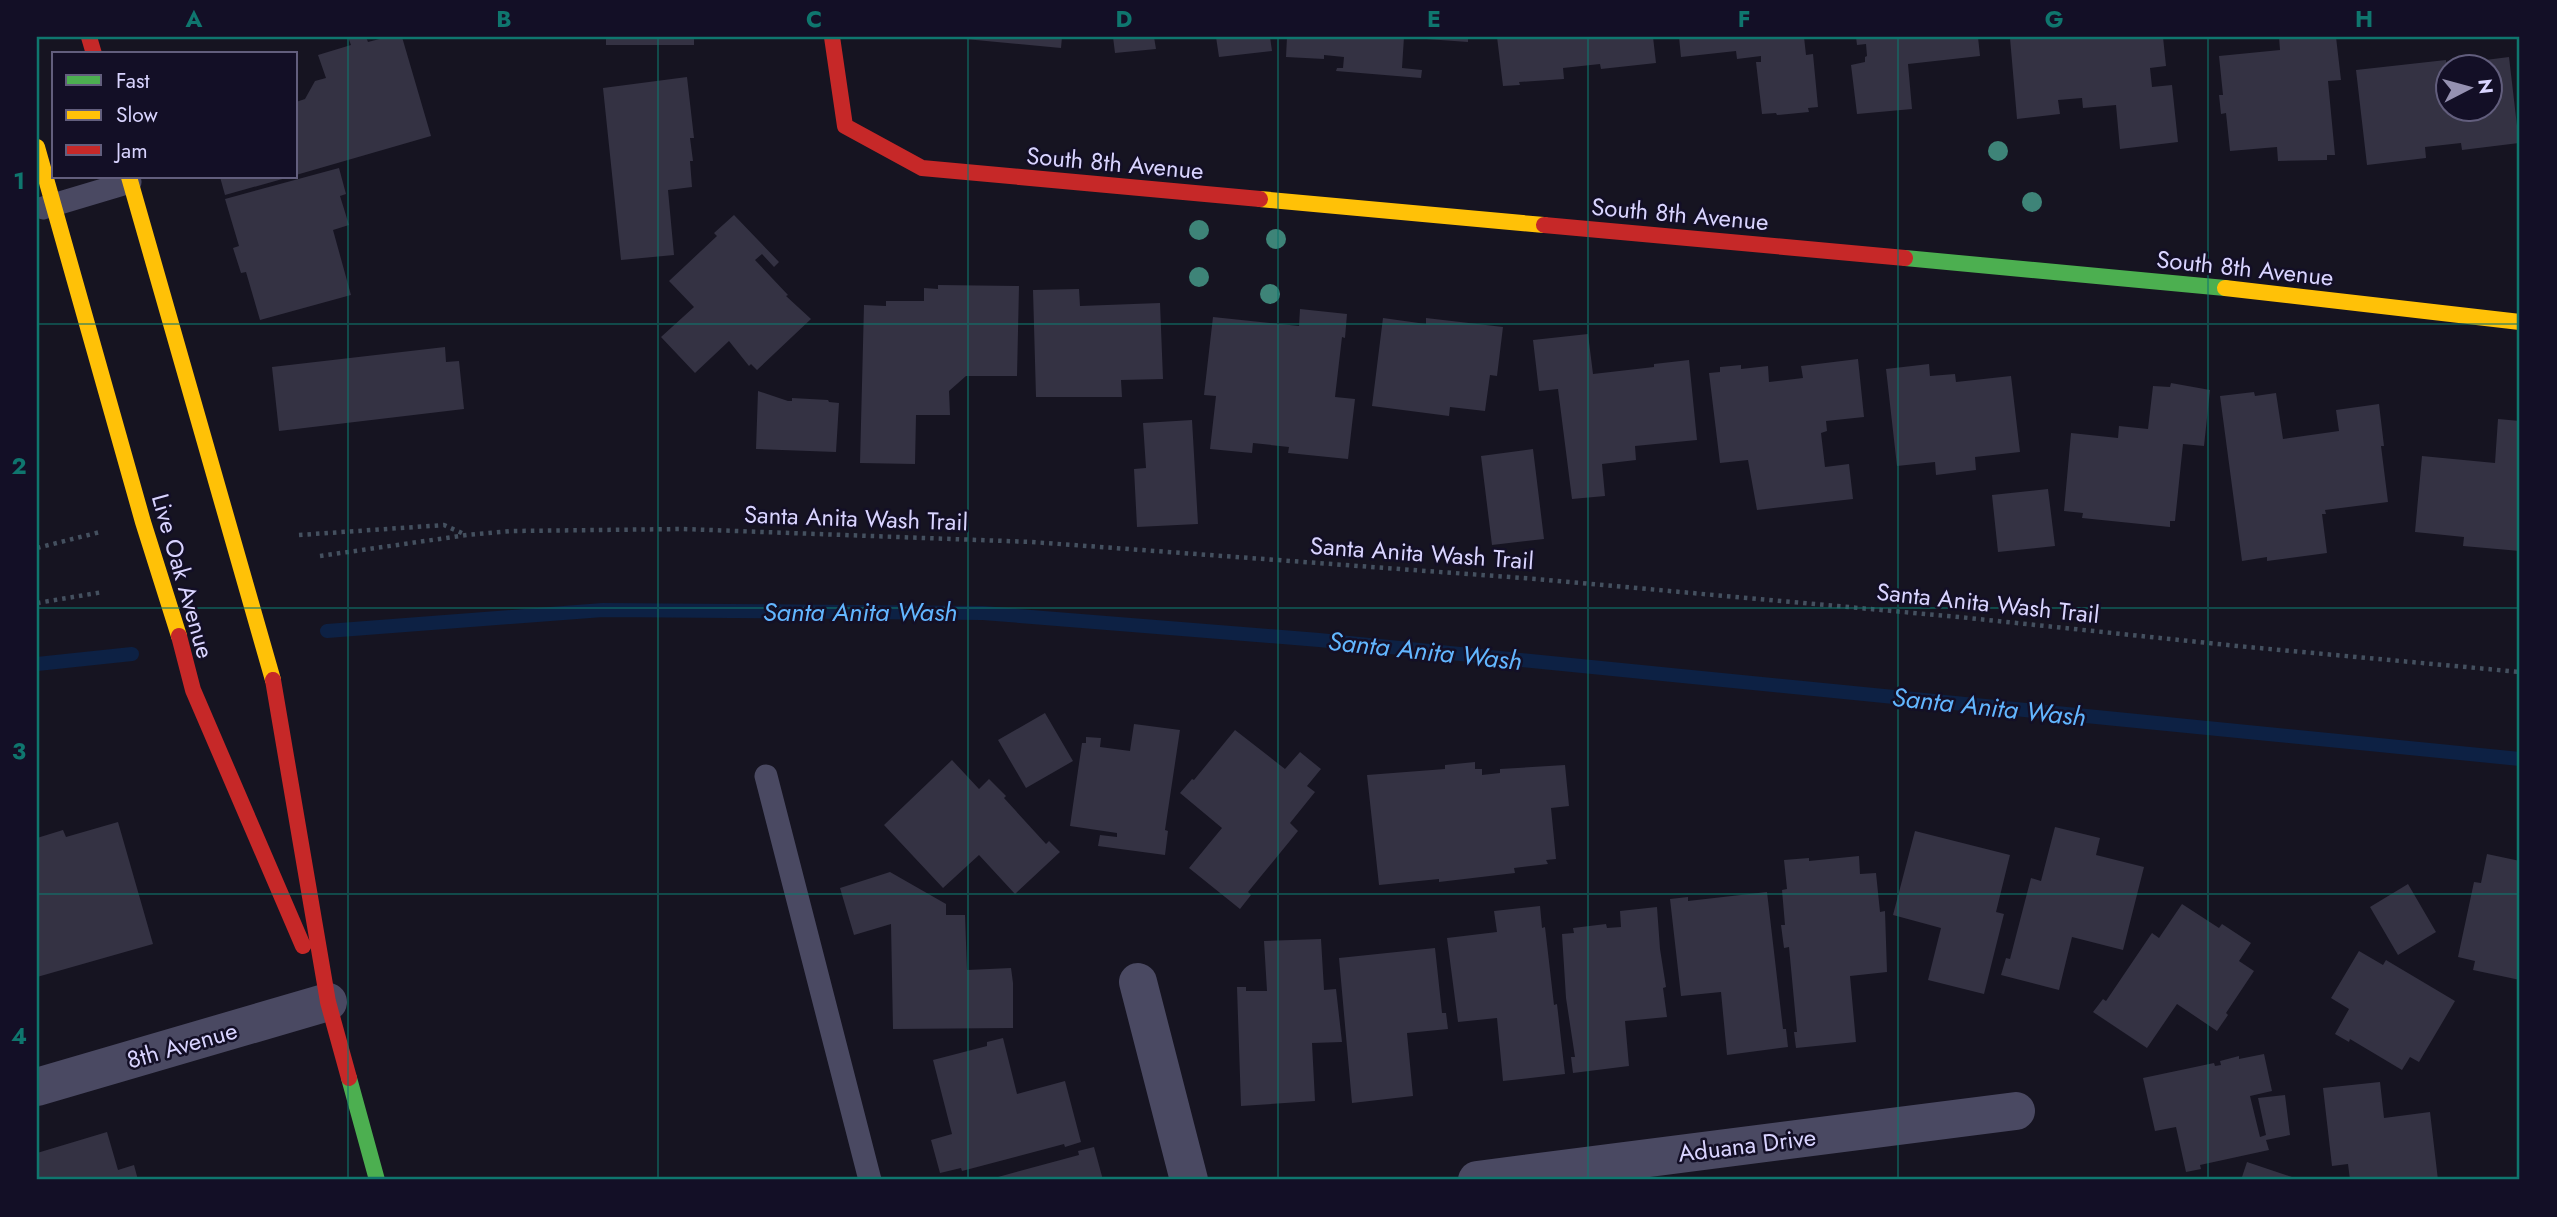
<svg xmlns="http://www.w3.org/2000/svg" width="2557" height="1217" font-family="Jost,sans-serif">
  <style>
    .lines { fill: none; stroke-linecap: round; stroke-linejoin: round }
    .stream { stroke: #0d2144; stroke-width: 14 }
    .building { fill: #343243; fill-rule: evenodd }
    .path { stroke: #44505f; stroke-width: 4.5; stroke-dasharray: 3.5 5; stroke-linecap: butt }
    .lane { stroke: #4a4962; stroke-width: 23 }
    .street { stroke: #4a4962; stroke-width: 38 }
    .fast { stroke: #4caf50; stroke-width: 16 }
    .slow { stroke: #ffc107; stroke-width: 16 }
    .jam { stroke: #c62828; stroke-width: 16 }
    .tree { fill: #3e8478 }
    .grid { fill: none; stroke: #0f766e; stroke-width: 2; stroke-opacity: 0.55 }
    .labels { text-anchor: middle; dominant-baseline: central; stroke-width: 5; stroke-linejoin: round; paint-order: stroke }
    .street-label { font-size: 24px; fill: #d9d4ff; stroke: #130f26 }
    .water-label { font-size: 26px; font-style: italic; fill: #62b6ff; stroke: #130f26 }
    .neatline { fill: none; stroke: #0f766e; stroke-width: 2.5 }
    .grid-label { font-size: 23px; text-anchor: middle; font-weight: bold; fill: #0f766e }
  </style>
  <rect width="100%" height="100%" fill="#161421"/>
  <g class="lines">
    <path class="stream" d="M327,631l276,-21 380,3 336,27 1201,119
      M37,664l95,-10"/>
  </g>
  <path class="building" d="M348,37h18l2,5 19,-5h15l29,99 -135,39v-73l9,-3 10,-18 11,-3 -8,-23 33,-10z
    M606,37h88v8h-88z
    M959,37h103l-1,11 -96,-9z
    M1113,37h41l2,12 -41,4z
    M1216,37h54l2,14 -53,6z
    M1287,37h117l-2,31 20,2 -1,8 -85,-7 1,-3h6l1,-11 -20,-2v4l-38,-2z
    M1426,37h42v5l-42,-3z
    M1497,37h156l3,26 -55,6 -1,-5 -37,4 1,11 -45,3 1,3 -17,1z
    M1679,37h125l2,18 7,-1 5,53 -10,1 1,4 -32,3 -1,-2 -14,1 -6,-52h5v-6l-24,3 -1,-8 -55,6z
    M1856,37h122l2,19 -72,8 4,45 -55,5 -6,-49 14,-3v-5l2,-1 -1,-12 -9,1z
    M2024,37h139l3,29 -16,2 2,19 20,-2 6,57 -58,7 -4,-44 -33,3 -1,-10 -24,2 2,14 -43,5 -7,-81z
    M2279,37h57l5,43 -13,1 7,74h-8v5l-49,1 -1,-14 -47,4 -4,-38 -5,1 -2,-19h4l-4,-39 61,-6z
    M2509,57l10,86 -57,7 -1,-7 -36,4 1,11 -59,7 -11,-95 90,-10v5zM2448,66h42v42h-42z
    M687,77l7,61h-4l3,23h-3l2,26 -24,3 6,65 -53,5 -18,-172z
    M339,168l7,26 -6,2 9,29 -16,5 18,65 -91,25 -14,-48 -5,1 -8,-25 6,-2 -14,-47z
    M220,177h65l1,1 -61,17z
    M734,215l45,47 -5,5 -12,-13 -7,6 33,35 -2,1 25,23 -54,51 -6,-6 -2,2 -20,-25 -34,32 -34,-36 33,-30 -25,-26 48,-45 -3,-3z
    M938,285l81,1 -2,90h-51l-17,15 1,24h-34l-1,49 -55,-1 4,-158 22,1v-5h38v-13l14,1z
    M1079,289l1,17 80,-3 3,76 -42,1 1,17h-86l-3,-107z
    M1300,309l47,5 -2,24 -3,-1 -7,60 20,2 -7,60 -60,-6 1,-6 -36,-4 -1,10 -42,-4 6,-53 -12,-1 9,-78 86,9z
    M1383,318l43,6v-6l77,9 -6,49 -7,-1 -5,36 -35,-4 -1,9 -77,-10z
    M1588,334l5,40 61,-7v-3l35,-4 8,80 -62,6 1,14 -34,4 3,32 -33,3 -14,-110 -19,2 -6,-51z
    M445,347l1,15 13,-1 5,48 -185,22 -7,-64z
    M1858,359l6,58 -38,4 1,10 -6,2 4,34 24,-3 4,35 -96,11 -9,-50 -28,3 -11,-90 11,-1v-5l21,-2v4l27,-3 1,16 34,-4 -2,-12z
    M1929,364l1,12 25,-2 1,8 55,-6 9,76 -45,5 1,13 -40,5 -1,-13 -38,4 -11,-97z
    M2171,383l39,7 -6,56 -21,-2 -8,77h-5v6l-88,-9 1,-5 -19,-2 7,-78 47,5 1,-12 29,3 5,-43 17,1z
    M758,391l30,10h4v-3l36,2 1,2 10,1 -3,49 -80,-3z
    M2254,392l1,4 21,-3 7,46 56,-8 -3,-21 43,-6 5,42h-3l7,56 -63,8 1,4h-4l5,39 -60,8v-4l-25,4 -22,-165z
    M2498,419l22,2v130l-57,-5 1,-9 -49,-5 7,-76 73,7z
    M1192,420l6,104 -61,3 -3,-58 12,-1 -3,-45z
    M1533,449l11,90 -52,6 -11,-89z
    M2048,489l7,57 -57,6 -6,-57z
    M1045,713l28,48 -47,27 -28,-48z
    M1134,724l46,6 -15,100 3,1 -3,24 -67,-9 2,-11 17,2v-4l-47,-7 12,-83h4v-6l15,1 -1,9 30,4z
    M1235,730l50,39 15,-17 21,17 -14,17 8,6 -25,31 8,8 -50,61 3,3 -11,14 -51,-41 33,-40 -42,-35 12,-14 2,1z
    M952,760l27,29 10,-10 17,17 -2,2 42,46 3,-3 11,11 -45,42 -36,-39 -36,33 -59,-63z
    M1475,762v7h7v6l18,-2v-4l65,-4 4,41 -18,2 5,51 -10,1 2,4 -34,4 1,5 -76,9v-3l-60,6 -12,-110 78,-6v-4z
    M118,822l35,122 -116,33v-139l26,-8 3,7z
    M2055,827l45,11 -4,17 48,12 -21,83 -51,-13 -13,53 -58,-15 5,-17 4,1 21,-81 10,3z
    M1915,831l95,24 -14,57 8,2 -20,80 -56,-14 13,-52 -48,-13z
    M2487,854l33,7v119l-47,-10 2,-9 -17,-4 16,-75 7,1z
    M1859,856l1,18 16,-1 4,39 5,-1 2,61 -37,4 6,66 -60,6 -2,-16h3l-8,-85 -5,1 -3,-23h4l-3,-35 5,-1 -3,-29 25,-2v3z
    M890,872l56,32v11h19l2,55 44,-2 2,15v45l-120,1 -2,-105 -37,11 -14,-47z
    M2408,884l28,48 -38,23 -28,-48z
    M1767,892l16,137h3l2,18 -61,8 -6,-63 -40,4 -11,-97 18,-2v4z
    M2182,904l37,24 3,-4 29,19 -12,18 15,10 -28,42 2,2 -11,16 -40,-27 -30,44 -54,-36 10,-13 3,2 46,-68 7,5z
    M1540,906l2,22 3,-1 9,78 3,-1 8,70 -62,7 -6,-63 -39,4 -11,-84 50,-6 -3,-21z
    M1657,907l3,42 6,38 -3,1 4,29 -42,4 4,45 -56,7 -2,-16h4l-9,-59 -4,-64 12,-1 -1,-5 33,-4 1,4 14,-1 -1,-16z
    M1321,939l3,51 12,-1 6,53 -30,1 3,58 -74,5 -4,-119h9v4h21l-3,-50z
    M1435,948l7,65h4l2,16 -41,4 6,63 -61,7 -13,-145z
    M2359,951l24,14 3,-5 69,41 -36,61 -9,-5 -8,13 -52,-31 -1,3 -14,-8 14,-25 -18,-11z
    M1003,1038l14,56 48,-13 16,61 -16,5 -1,-3 -102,27 -1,-3 -21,5 -9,-33 21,-6 -19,-74 54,-14v-4z
    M2264,1054l8,37 -22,5 10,41 6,-2 -8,-37 27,-3 5,40 -24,5 3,10 -69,15 1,4 -15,3 -10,-45 -21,4 -12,-53 71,-15 1,3 6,-1 -1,-4 19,-5v3z
    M2380,1082l4,36 46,-6 8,68h-88l-2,-16 -16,2 -9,-78z
    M107,1132l11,38 16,-5 4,15h-101v-27z
    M1094,1147l9,33h-104l-1,-3 81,-22 -1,-4z
    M2247,1162l54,18h-60z"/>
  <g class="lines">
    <path class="path" d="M299,535l145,-10 20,9
      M37,548l63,-16
      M320,556l147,-21 45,-4 171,-2 349,13 504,37 423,38 278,29 283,26
      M37,603l66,-11"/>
    <path class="lane" d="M43,208l87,-26
      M766,776l104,404"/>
    <path class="street" d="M1138,982l51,198
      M37,1087l291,-85
      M1477,1180l539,-69"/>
    <path class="fast" d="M1905,258l320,30
      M349,1078l28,102"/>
    <path class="slow" d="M37,147l106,375 36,114
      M129,177l144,503
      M1260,199l284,26
      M2225,288l295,34"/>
    <path class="jam" d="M89,37l5,17
      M832,37l13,89 77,42 338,31
      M1544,225l361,33
      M179,636l14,54 110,256
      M273,680l55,322 21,76"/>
  </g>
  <g class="tree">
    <circle cx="1998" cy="151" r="10"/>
    <circle cx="2032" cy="202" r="10"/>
    <circle cx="1199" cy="230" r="10"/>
    <circle cx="1276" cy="239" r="10"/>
    <circle cx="1199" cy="277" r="10"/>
    <circle cx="1270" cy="294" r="10"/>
  </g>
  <path class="grid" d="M348,37v1143M658,37v1143M968,37v1143M1278,37v1143M1588,37v1143M1898,37v1143M2208,37v1143M37,324h2483M37,608h2483M37,894h2483"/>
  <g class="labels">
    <g class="street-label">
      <text transform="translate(1115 163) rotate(5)">South 8th Avenue</text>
      <text transform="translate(1680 214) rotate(5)">South 8th Avenue</text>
      <text transform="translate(2245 268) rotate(6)">South 8th Avenue</text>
      <text transform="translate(856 518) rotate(2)">Santa Anita Wash Trail</text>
      <text transform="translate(1422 553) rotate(4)">Santa Anita Wash Trail</text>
      <text transform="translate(183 576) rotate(74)">Live Oak Avenue</text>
      <text transform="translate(1988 603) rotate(6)">Santa Anita Wash Trail</text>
      <text transform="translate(182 1045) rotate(-16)">8th Avenue</text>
      <text transform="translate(1747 1145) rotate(-7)">Aduana Drive</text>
    </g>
    <g class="water-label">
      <text x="860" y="612">Santa Anita Wash</text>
      <text transform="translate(1425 651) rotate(6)">Santa Anita Wash</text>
      <text transform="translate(1989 707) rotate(6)">Santa Anita Wash</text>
    </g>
  </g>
  <rect width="2557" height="1217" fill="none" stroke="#130f26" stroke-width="77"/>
  <rect x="52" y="52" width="245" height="126" fill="#130f26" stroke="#625e7d" stroke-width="2"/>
  <rect x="66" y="75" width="35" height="10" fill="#4caf50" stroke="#625e7d" stroke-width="2"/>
  <text x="116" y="88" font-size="21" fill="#d9d4ff">Fast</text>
  <rect x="66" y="110" width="35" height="10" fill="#ffc107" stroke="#625e7d" stroke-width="2"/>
  <text x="116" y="122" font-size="21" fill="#d9d4ff">Slow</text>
  <rect x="66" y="145" width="35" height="10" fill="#c62828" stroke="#625e7d" stroke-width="2"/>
  <text x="116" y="158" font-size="21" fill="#d9d4ff">Jam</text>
  <g transform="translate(2469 88) rotate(84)"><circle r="33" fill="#130f26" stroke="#625e7d" stroke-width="2"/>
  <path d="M0-5L12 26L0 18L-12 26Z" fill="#9591b1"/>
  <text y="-10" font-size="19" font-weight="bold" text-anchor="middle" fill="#d9d4ff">N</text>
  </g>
  <rect x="38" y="38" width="2480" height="1140" class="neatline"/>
  <g class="grid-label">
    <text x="194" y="27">A</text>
    <text x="504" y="27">B</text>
    <text x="814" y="27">C</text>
    <text x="1124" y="27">D</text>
    <text x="1434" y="27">E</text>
    <text x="1744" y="27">F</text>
    <text x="2054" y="27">G</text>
    <text x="2364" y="27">H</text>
    <text x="19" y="189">1</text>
    <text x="19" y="474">2</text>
    <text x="19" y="759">3</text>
    <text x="19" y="1044">4</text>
  </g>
</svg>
